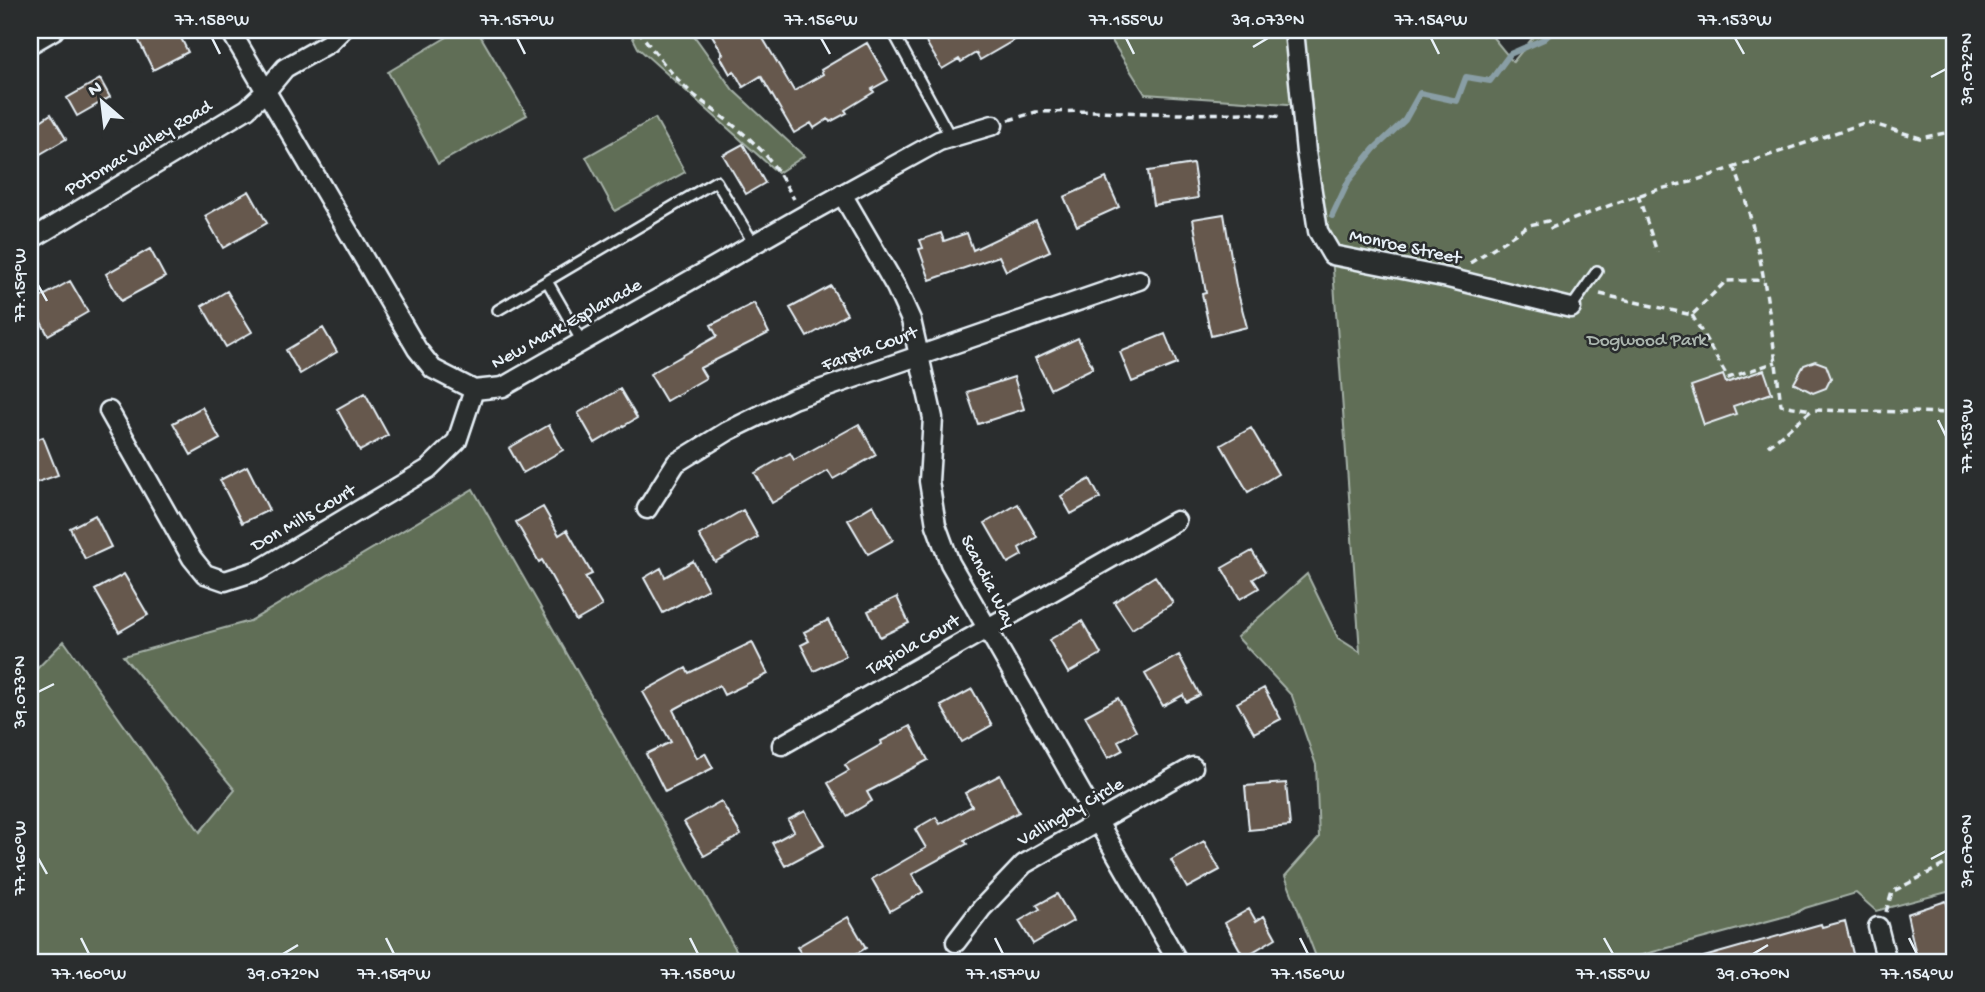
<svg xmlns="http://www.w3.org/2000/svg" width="1985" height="992" font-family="'Gochi Hand',sans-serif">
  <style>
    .green { fill: #616e56; stroke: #a4b0a7; stroke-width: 2 }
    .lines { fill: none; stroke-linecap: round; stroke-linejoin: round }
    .stream { stroke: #899ea5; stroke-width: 6 }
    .building { fill: #66594d; stroke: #e8f1f8; stroke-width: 2 }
    .lane-casing { stroke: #e8f1f8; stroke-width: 14 }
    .street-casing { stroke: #e8f1f8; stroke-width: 23 }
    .path { stroke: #e8f1f8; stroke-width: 3.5; stroke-dasharray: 7 5; stroke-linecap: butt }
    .lane { stroke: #2a2d2e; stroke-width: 9 }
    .street { stroke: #2a2d2e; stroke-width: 18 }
    .ticks { fill: none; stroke: #e8f1f8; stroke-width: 2.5 }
    .labels { text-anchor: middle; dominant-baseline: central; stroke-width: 5; stroke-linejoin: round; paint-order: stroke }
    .street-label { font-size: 19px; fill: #e8f1f8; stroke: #2a2d2e }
    .park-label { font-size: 19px; fill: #abb6af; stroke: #2a2d2e }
    .neatline { fill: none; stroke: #e8f1f8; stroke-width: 2.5 }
    .ticks-label { font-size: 18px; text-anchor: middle; fill: #e8f1f8 }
  </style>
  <rect width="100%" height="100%" fill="#2a2d2e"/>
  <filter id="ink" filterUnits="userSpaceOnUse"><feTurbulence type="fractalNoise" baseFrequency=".0143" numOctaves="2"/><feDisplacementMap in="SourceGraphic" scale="14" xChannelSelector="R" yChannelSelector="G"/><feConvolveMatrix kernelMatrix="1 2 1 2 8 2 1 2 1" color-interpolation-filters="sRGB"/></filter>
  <g filter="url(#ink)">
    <path class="green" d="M459,30h18l50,85 -89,49 -50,-92z
      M629,30h61l43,60 71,66 -26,17 -140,-125z
      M1114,30h373l26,32 26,-32h416v860l-79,21 -20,-18 -51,15 -11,6 -178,48h-298l-33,-86 34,-38 -3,-73 -24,-69 -55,-59 70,-63 31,64 22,14 -28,-397 -14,-24 -17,-126 -156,-11 -33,-53z
      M655,118l30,54 -70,39 -29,-54z
      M473,489l270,473h-713v-286l34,-35 136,191 35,-42 -112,-134 127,-35z"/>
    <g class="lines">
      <path class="stream" d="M1332,216l17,-36 25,-31 31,-29 15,-27 37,8 9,-24 24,4 20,-27 34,-15 10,-9"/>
    </g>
    <path class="building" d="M158,30h19l11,22 -35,18 -15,-31z
      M709,30h49l36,61 29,-17 -2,-4 46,-27 21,37 -16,9 2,3 -29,18 2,3 -17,9 -2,-3 -14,9 -3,-5 -17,10 -33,-57 -18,11 -9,-16 -4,3 -10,-18 3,-2z
      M919,30h113l-52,30 -4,-7 -15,9 -2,-3 -17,10z
      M100,79l10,18 -33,19 -10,-18z
      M51,114l15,25 -36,21v-32z
      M743,144l22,39 -19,11 -23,-39z
      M1193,164l5,34 -45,7 -5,-34z
      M1106,178l13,29 -42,19 -13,-29z
      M249,191l18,32 -44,25 -18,-32z
      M1224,214l12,72 11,41 -36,9 -9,-42 4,-1 -13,-74z
      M1036,220l14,31 -44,20 -7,-15 -69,24 -11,-31 4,-1 -3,-8 21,-7 3,8 23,-8 6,17z
      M150,249l15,28 -44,24 -15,-27z
      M70,281l18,31 -40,23 -17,-32z
      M831,286l16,28 -40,23 -17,-29z
      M227,291l25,41 -26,15 -24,-41z
      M754,303l15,30 -69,35 6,10 -40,23 -16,-27 67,-38 -6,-11z
      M323,328l14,24 -37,22 -14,-24z
      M1165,334l12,30 -45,18 -12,-30z
      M1078,338l15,30 -43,21 -15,-31z
      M1815,361l11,4 5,13 -5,10 -13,5 -19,-10 10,-18z
      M1764,370l8,23 -39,13 3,8 -32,11 -13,-39 32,-11 3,8z
      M1014,377l10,32 -46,15 -11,-32z
      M620,389l17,29 -42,25 -17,-30z
      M365,393l23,42 -28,16 -23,-42z
      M202,407l18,32 -29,16 -18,-32z
      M859,424l17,31 -43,24 -5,-8 -56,32 -17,-30 35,-20 4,7z
      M549,425l14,25 -40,23 -14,-25z
      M1251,428l27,46 -30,18 -27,-47z
      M43,437l15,38 -23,8 -5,-13v-28z
      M247,466l22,44 -27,13 -22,-43z
      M1090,479l10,19 -29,16 -10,-18z
      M1018,504l19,33 -18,11 3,7 -14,8 -23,-40z
      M873,505l20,35 -25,14 -20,-34z
      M543,507l16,28 8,-5 25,44 -7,3 17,29 -26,15 -34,-61 -3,2 -23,-40z
      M743,510l15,27 -43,25 -16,-27z
      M95,515l16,32 -26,12 -15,-31z
      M1252,551l13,21 -12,7 6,9 -19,11 -18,-31z
      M693,561l15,28 -45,24 -19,-35 17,-10 4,9z
      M124,574l24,41 -29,17 -24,-42z
      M1155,576l18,27 -41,26 -18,-27z
      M897,597l12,26 -29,14 -12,-26z
      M828,620l18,36 -32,15 -13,-26 8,-4 -5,-9z
      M1082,621l19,33 -33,19 -19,-33z
      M752,642l16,32 -44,21 -5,-10 -46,25 24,48 8,-5 8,15 -48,24 -19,-38 25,-12 -28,-50 43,-24 3,5z
      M1179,655l21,40 -14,7 -3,-7 -20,11 -18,-32z
      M1264,688l17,31 -27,14 -17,-30z
      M972,689l20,36 -30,17 -21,-36z
      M1118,698l18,33 -18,10 5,9 -15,8 -23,-42z
      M910,726l18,34 -61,32 5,9 -25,15 -19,-33 21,-12 -4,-6 37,-21 -1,-3z
      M1000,775l19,37 -55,28 3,4 -55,30 11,18 -33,19 -18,-32 54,-31 -11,-19 21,-12 4,7 32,-18 -7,-13z
      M1286,783l4,43 -41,4 -4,-44z
      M721,801l20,34 -37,21 -20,-34z
      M805,811l19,34 -39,21 -13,-23 22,-12 -6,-11z
      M1204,841l16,29 -33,18 -16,-28z
      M1057,894l16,27 -40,23 -14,-23 21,-12 -3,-4z
      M1946,901l9,26v35h-35l-2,-6h-2l-9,-42z
      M1249,909l7,12 8,-5 12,22 -32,19 -19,-34z
      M848,917l18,31 -24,14h-35l-10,-15z
      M1845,921l10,41h-150l-1,-5 117,-33 1,3z"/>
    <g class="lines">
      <defs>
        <path id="lane" d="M892,30l59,108
          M790,33l5,-3
          M1571,308l26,-37
          M498,310l49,-29
          M582,342l-35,-61 169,-100 38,63"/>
        <path id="street" d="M230,30l187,319 16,20 41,21 29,-3 300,-171 136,-75 54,-16
          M1294,30l12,122 12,79 14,24 116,23 123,30
          M30,44l24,-14
          M842,194l54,93 15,33 22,98 -4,63 7,44 14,38 228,399
          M30,240l217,-131 19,-18 19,-23 44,-25 13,-13
          M109,411l83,147 13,16 20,7 34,-11 169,-101 29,-28 17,-51
          M647,509l29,-46 52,-32 65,-32 346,-119
          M782,745l394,-224
          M1878,927l9,35
          M956,942l26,-34 42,-44 169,-97"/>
      </defs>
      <use href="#lane" class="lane-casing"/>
      <use href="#street" class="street-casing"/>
      <path class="path" d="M638,30c17,23 34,46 56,65 21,17 44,32 63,51 16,15 26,34 37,53
        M1009,120l27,-8 59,-1 82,3 72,-1 34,4
        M1734,166c29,77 37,158 47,239l31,5
        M1638,195l19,57
        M1470,263l59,-38 19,-4 3,7c46,-18 92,-37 140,-46l176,-60 53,16 35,-7
        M1600,294l92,21 34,-34 38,-1
        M1692,315l36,63 48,-16
        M1768,446l44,-36 143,3
        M1886,912l6,-20 63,-33"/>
      <use href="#lane" class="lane"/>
      <use href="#street" class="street"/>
    </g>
  </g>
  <path class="ticks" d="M212,38l8,16M517,38l8,16M821,38l9,16M1126,38l8,16M1431,38l8,16M1735,38l9,16M1253,47l15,-9M1931,77l15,-8M38,285l9,16M1938,420l8,16M38,692l16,-8M38,858l9,16M1931,859l15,-8M81,938l8,16M386,938l8,16M690,938l8,16M995,938l8,16M1300,938l8,16M1604,938l9,16M1909,938l8,16M283,954l15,-9M1753,954l15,-9"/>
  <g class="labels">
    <g class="street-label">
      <text transform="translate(139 149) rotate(-31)">Potomac Valley Road</text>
      <text transform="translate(1405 248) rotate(12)">Monroe Street</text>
      <text transform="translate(567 325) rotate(-29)">New Mark Esplanade</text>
      <text transform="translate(870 350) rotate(-20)">Farsta Court</text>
      <text transform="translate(304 519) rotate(-30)">Don Mills Court</text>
      <text transform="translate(987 582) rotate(63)">Scandia Way</text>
      <text transform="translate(914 646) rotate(-30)">Tapiola Court</text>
      <text transform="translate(1071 813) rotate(-30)">Vallingby Circle</text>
    </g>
    <g class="park-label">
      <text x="1647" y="341">Dogwood Park</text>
    </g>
  </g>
  <rect width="1985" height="992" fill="none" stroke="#2a2d2e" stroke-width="77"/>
  <g transform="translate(102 102) rotate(332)" stroke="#2a2d2e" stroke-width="5" paint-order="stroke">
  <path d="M0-5L12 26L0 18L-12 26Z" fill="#e8f1f8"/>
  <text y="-10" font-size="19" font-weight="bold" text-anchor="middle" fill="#e8f1f8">N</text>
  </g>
  <rect x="38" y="38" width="1908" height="916" class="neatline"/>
  <g class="ticks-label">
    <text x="212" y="25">77.158°W</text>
    <text x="517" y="25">77.157°W</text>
    <text x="821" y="25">77.156°W</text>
    <text x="1126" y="25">77.155°W</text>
    <text x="1268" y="25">39.073°N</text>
    <text x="1431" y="25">77.154°W</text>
    <text x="1735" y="25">77.153°W</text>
    <text transform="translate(1966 69) rotate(-90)" y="6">39.072°N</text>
    <text transform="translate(19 285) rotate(-90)" y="6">77.159°W</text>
    <text transform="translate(1966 436) rotate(-90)" y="6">77.153°W</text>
    <text transform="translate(19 692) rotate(-90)" y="6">39.073°N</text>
    <text transform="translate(1966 851) rotate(-90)" y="6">39.070°N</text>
    <text transform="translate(19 858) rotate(-90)" y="6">77.160°W</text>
    <text x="89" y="979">77.160°W</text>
    <text x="283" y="979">39.072°N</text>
    <text x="394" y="979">77.159°W</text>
    <text x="698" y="979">77.158°W</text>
    <text x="1003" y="979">77.157°W</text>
    <text x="1308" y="979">77.156°W</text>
    <text x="1613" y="979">77.155°W</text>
    <text x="1753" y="979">39.070°N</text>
    <text x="1917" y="979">77.154°W</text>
  </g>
</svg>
